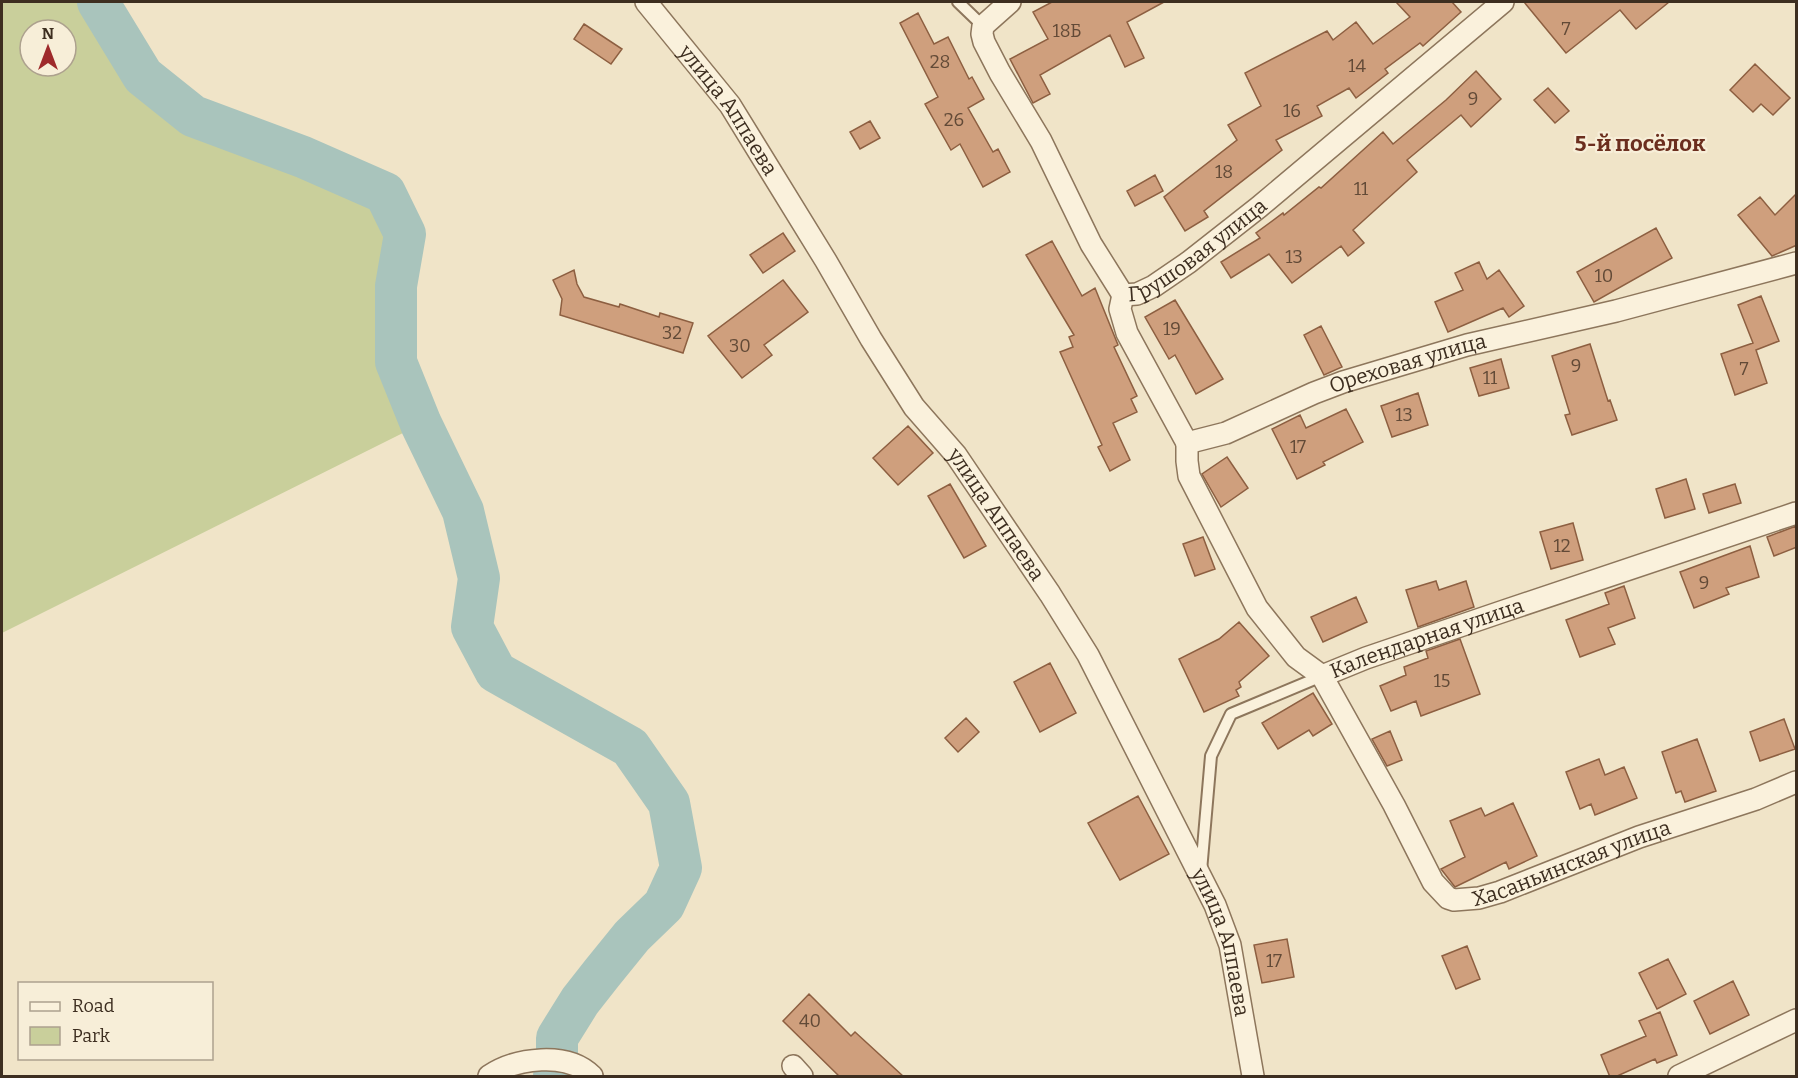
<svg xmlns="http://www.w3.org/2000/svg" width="1798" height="1078" font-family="Bitter,serif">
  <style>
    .green { fill: #c9cf9b; fill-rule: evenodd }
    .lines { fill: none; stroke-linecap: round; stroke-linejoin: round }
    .river { stroke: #a9c4bc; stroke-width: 42 }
    .building { fill: #cf9f7d; stroke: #8d5f41; stroke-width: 1.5 }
    .service-casing { stroke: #8d765c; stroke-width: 14 }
    .minor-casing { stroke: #8d765c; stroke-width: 24 }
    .service { stroke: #faf1dc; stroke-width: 10 }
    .minor { stroke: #faf1dc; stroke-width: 21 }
    .labels { text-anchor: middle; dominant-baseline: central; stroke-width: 4.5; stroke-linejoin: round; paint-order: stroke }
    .number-label { font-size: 18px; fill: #624a37 }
    .street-label { font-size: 21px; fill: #3d2e20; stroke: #f7eed8 }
    .neighbourhood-label { font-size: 22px; font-weight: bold; fill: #6b2e1e; stroke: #f7eed8 }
  </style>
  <rect width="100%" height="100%" fill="#f0e4c8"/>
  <path class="green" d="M2,2h96l45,74 50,40 110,41 82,36 20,41 -9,52v76l25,62 -419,209zM30,30h36v36h-36z"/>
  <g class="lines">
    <path class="river" d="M98,2l45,74 50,40 110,41 82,36 20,41 -9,52v76l25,62 42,87 16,67 -7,49 24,45 134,75 39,56 12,65 -17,37 -32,31 -30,37 -22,28 -23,37v23l-3,15"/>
  </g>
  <path class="building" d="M1052,2h112l-37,20 17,36 -19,9 -15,-32 -70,40 10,19 -17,9 -23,-44 38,-20 -15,-27z
    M1396,2h56l9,10 -38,34 -3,-3 -35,26 3,4 -32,25 -7,-10 -32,18 5,10 -46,24 6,10 -78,61 4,6 -23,14 -21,-34 73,-57 -9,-15 33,-19 -16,-33 82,-42 6,9 23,-18 17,22 37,-27z
    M1524,2h145l-33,27 -16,-19 -54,43z
    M918,13l16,31 14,-7 21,42 3,-2 12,22 -16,9 25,44 5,-3 12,23 -27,15 -23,-43 -9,6 -26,-46 13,-7 -38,-74z
    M584,24l38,25 -11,15 -37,-25z
    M1755,64l35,34 -17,17 -12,-11 -8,8 -23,-22z
    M1476,71l25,28 -30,28 -10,-12 -54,45 10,12 -64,58 11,13 -16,13 -7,-10 -49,37 -23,-29 -38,24 -10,-16 39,-24 -4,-5 27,-20 1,2 35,-28 2,1 62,-56 10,12 53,-44z
    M1548,88l21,23 -14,12 -21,-23z
    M870,121l10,17 -20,11 -10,-17z
    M1155,175l8,16 -28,15 -8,-15z
    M1797,193v52l-25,11 -34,-41 22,-18 15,18z
    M1656,228l16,30 -78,44 -17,-30z
    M783,233l12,18 -32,22 -13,-18z
    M1052,241l30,55 13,-8 23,57 -4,2 23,49 -6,3 6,13 -24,11 17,37 -20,11 -12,-24 4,-2 -42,-93 13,-5 -4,-10 5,-2 -48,-80z
    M1479,262l8,17 12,-9 25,36 -15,11 -6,-9 -55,24 -13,-30 28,-12 -8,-17z
    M574,270l3,14 7,13 35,10 1,-3 39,13 1,-4 33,10 -10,30 -123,-38 2,-16 -9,-19z
    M783,280l25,32 -44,33 8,10 -30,23 -34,-42z
    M1761,296l18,45 -23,9 11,33 -32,12 -14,-41 32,-11 -15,-38z
    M1175,300l48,79 -27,15 -21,-39 -6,4 -24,-42z
    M1321,326l21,41 -18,8 -20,-40z
    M1590,344l18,57 2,-1 7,20 -45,15 -7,-20 5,-1 -18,-58z
    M1501,359l8,29 -30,8 -9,-28z
    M1418,393l10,32 -36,12 -11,-31z
    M1346,409l17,33 -40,20 2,3 -28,14 -25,-50 28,-14 6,13z
    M908,426l25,27 -35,32 -25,-27z
    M1227,457l21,31 -27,19 -19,-33z
    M1686,479l9,30 -30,9 -9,-29z
    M950,484l36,62 -22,12 -36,-62z
    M1735,484l6,19 -32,10 -6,-19z
    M1573,523l10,37 -32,9 -11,-37z
    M1796,526l1,21 -23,9 -7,-19z
    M1203,537l12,32 -20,7 -12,-32z
    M1750,546l9,31 -33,11 3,6 -35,14 -14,-36z
    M1436,581l3,9 27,-9 8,26 -56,20 -12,-37z
    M1624,586l11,32 -27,10 7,16 -35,13 -14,-37 43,-16 -4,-11z
    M1356,597l11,25 -44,20 -12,-25z
    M1239,622l30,34 -30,26 2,5 -5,3 3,6 -35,16 -25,-53 40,-20z
    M1460,639l20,55 -59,22 -5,-15 -25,10 -11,-25 26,-11 -2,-8 24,-9 -2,-7z
    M1050,663l26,50 -36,19 -26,-50z
    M1313,693l19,31 -19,12 -4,-6 -31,19 -16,-26z
    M966,718l13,14 -21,20 -13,-14z
    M1784,719l11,30 -35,12 -10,-29z
    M1390,731l12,29 -15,6 -15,-27z
    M1697,739l19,52 -31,11 -4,-11 -5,2 -14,-41z
    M1599,759l6,16 19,-8 13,31 -42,17 -4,-11 -11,5 -14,-37z
    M1138,796l31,58 -49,26 -32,-57z
    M1513,803l24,53 -28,13 -3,-7 -51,25 -14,-18 24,-12 -15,-36 31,-13 4,8z
    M1287,939l7,38 -32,6 -8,-38z
    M1467,946l13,33 -24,10 -14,-33z
    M1668,959l18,35 -29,15 -18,-36z
    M1733,981l16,34 -39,19 -16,-33z
    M809,994l42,42 4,-4 49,45h-64l-57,-56z
    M1660,1012l17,43 -20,8 -2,-4 -40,18h-5l-9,-22 45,-19 -7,-15z"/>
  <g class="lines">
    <defs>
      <path id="service" d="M958,2l25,24
        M1201,871l10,-115 20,-42 91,-38"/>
      <g id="minor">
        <path id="s1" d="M646,2l84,103 96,156 45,78 43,68 42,48 94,139 38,61 127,250 15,40 23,131"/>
        <path d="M1010,2l-27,24 -1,8 2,8 16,31 41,68 50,103 32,51"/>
        <path id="s2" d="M1123,295l-3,14 7,24 60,110 39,-10 88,-40 29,-11 124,-37 149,-34 180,-48"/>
        <path id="s3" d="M1123,295l14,-1 17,-8 35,-24 70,-55 244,-205"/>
        <path id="s4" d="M1187,443v18l2,15 68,132 39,49 26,19 44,-18 138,-47 292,-98"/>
        <path id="s5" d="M1322,676l72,129 39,77 15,16 6,2 25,-2 21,-6 139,-55 117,-38 40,-17"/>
        <path d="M793,1066l9,10"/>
        <path d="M489,1076c27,-18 78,-25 103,0"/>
        <path d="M1679,1076l117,-56"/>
      </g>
    </defs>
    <use href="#service" class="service-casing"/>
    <use href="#minor" class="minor-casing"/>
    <use href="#service" class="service"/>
    <use href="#minor" class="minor"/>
  </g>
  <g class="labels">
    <g class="number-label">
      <text x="1566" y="29">7</text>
      <text x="1067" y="31">18Б</text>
      <text x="940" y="62">28</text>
      <text x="1357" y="66">14</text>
      <text x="1473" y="99">9</text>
      <text x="1292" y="111">16</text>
      <text x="954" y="120">26</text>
      <text x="1224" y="172">18</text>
      <text x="1361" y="189">11</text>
      <text x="1294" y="257">13</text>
      <text x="1604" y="276">10</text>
      <text x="1172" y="329">19</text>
      <text x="672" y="333">32</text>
      <text x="740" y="346">30</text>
      <text x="1576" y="366">9</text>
      <text x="1744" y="369">7</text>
      <text x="1490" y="378">11</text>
      <text x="1404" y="415">13</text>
      <text x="1298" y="447">17</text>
      <text x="1562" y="546">12</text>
      <text x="1704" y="583">9</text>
      <text x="1442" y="681">15</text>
      <text x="1274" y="961">17</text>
      <text x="810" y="1021">40</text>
    </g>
    <g class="street-label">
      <text stroke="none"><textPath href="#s1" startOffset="136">улица Аппаева</textPath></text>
      <text stroke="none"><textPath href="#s3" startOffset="88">Грушовая улица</textPath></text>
      <text stroke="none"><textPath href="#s2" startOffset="400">Ореховая улица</textPath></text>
      <text stroke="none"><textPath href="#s1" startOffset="622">улица Аппаева</textPath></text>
      <text stroke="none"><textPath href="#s4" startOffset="388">Календарная улица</textPath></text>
      <text stroke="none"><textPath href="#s5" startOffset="386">Хасаньинская улица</textPath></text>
      <text stroke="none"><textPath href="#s1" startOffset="1108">улица Аппаева</textPath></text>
    </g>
    <g class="neighbourhood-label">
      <text x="1640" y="143">5-й посёлок</text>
    </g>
  </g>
  <rect width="1798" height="1078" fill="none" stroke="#3d2e20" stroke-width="6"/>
  <rect x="18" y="982" width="195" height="78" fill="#f7eed8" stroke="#ada18e" stroke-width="1.5"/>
  <rect x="30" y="1002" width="30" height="9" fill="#faf1dc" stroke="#ada18e" stroke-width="1.5"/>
  <text x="72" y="1012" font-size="18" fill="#3d2e20">Road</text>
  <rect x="30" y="1027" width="30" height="18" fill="#c9cf9b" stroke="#ada18e" stroke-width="1.5"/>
  <text x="72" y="1042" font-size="18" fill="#3d2e20">Park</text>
  <g transform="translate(48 48)"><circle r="28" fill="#f7eed8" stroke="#ada18e" stroke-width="1.5"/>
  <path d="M0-4.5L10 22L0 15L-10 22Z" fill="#9e2a2b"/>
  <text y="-9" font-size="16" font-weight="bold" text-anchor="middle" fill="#3d2e20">N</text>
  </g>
</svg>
